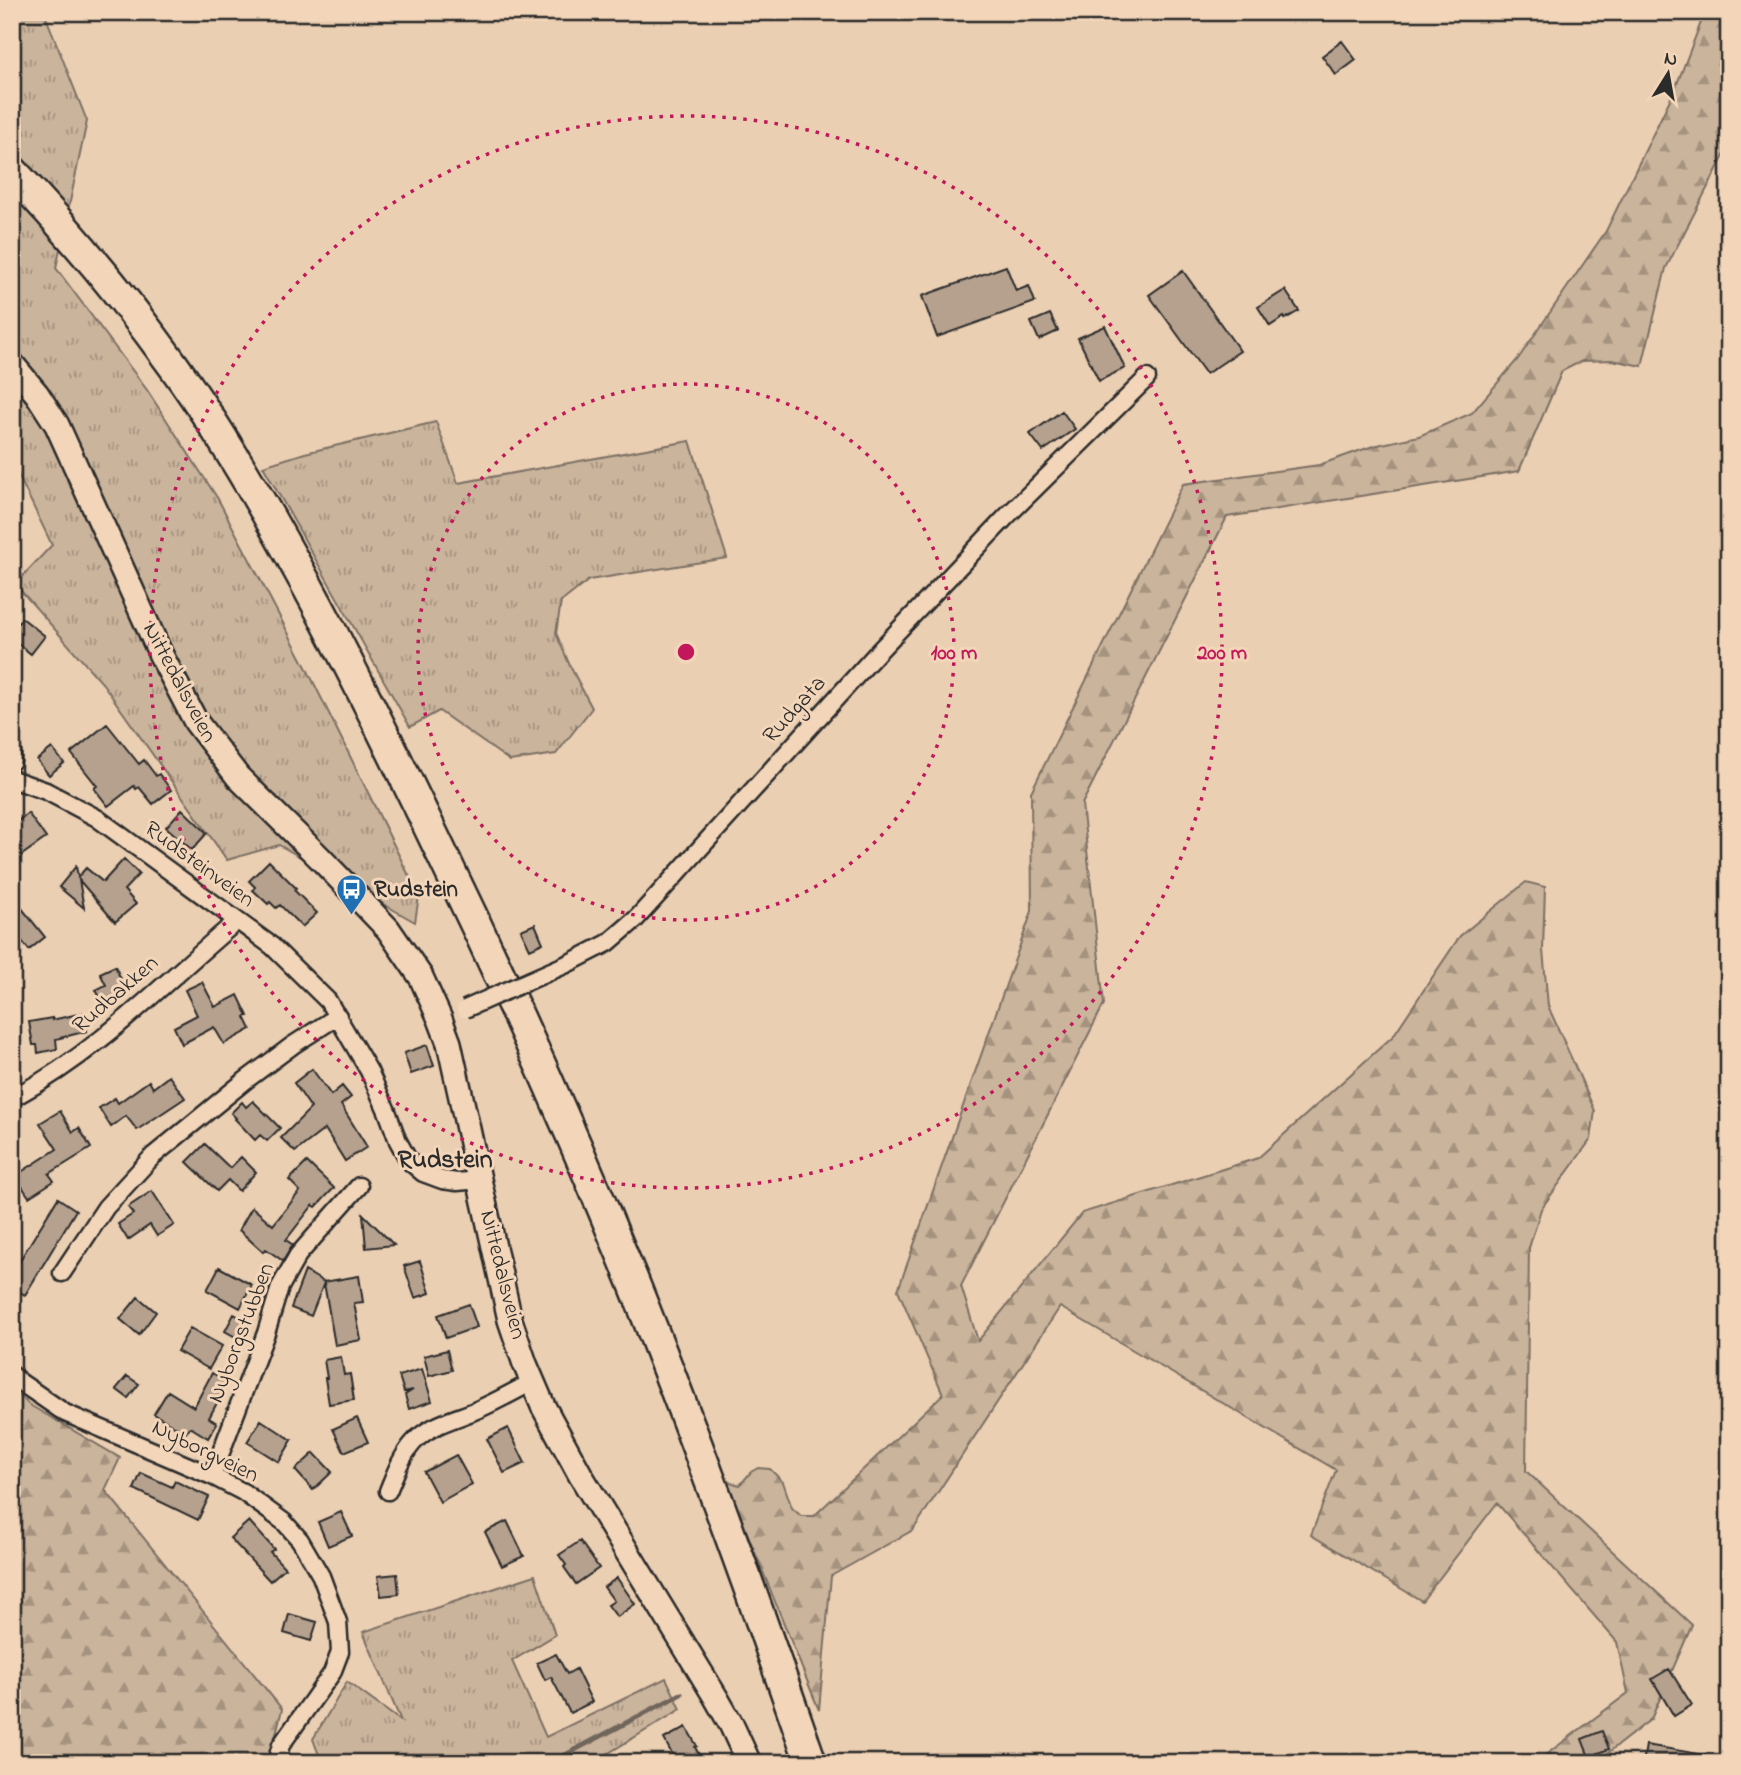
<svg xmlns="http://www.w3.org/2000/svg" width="1741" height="1775" font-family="'Indie Flower',sans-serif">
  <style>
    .grass { fill: url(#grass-tufts); stroke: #7b7064; stroke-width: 2 }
    .forest { fill: url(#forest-firs); stroke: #7b7064; stroke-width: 2 }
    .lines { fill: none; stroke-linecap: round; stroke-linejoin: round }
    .stream { stroke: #71665c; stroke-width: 5 }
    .building { fill: #b5a18e; stroke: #2b2b2b; stroke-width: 2 }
    .street-casing { stroke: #2b2b2b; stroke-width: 21 }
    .secondary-casing { stroke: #2b2b2b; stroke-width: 28 }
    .highway-casing { stroke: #2b2b2b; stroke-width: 35 }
    .street { stroke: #f3d6b9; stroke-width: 16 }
    .secondary { stroke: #f3d6b9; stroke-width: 23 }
    .highway { stroke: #f3d6b9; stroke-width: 30 }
    .street-bridge-casing { stroke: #2b2b2b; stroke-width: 21; stroke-linecap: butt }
    .street-bridge { stroke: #f3d6b9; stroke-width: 16 }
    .ring { fill: none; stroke: #c2185b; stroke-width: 3.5; stroke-dasharray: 3.5 7 }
    .labels { text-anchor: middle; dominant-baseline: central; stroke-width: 6; stroke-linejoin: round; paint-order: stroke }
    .street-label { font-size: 23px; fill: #2b2b2b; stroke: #f3d6b9 }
    .poi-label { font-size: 23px; font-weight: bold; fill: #2b2b2b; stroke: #f3d6b9; text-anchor: start }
    .quarter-label { font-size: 26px; font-weight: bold; fill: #2b2b2b; stroke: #f3d6b9 }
    .centre { fill: #c2185b; stroke: #f3d6b9; stroke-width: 3.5 }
    .ring-label { font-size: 21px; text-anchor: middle; font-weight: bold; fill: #c2185b; stroke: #f3d6b9; stroke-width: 6; stroke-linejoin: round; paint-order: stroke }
  </style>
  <defs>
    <pattern id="grass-tufts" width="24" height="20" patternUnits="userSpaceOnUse" patternTransform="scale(1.75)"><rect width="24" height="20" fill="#cbb49c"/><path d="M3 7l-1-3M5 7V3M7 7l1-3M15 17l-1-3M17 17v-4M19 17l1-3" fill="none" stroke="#a5937f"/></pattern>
    <pattern id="forest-firs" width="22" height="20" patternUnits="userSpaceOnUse" patternTransform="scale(1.75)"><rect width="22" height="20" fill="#cbb49c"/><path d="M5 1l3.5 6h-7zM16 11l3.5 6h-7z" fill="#a5937f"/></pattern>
  </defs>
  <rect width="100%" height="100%" fill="#ebcfb3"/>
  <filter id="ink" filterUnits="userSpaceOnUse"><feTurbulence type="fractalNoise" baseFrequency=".0143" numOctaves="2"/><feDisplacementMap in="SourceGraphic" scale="14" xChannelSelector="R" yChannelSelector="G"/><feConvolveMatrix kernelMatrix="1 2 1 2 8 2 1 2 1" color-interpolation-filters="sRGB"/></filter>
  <g filter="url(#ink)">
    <path class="grass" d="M12,12h32l43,109 -31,147 91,122 71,109 88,168 113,229 -4,26 -136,-77 -52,15 -124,-176 -88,-100 37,-39 -40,-83z
      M436,422l22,61 232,-42 37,117 -138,22 -28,22 -5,31 14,33 22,42 -36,46 -46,7 -71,-50 -29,16 -147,-261 42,-13z
      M535,1575l20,60 -43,26 34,76 120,-59 15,31 -89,54h-270l-9,-24 34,-57 54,39 -38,-89z"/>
    <path class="forest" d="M1705,12h24v134l-63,122 -24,98 -30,-6 -30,1 -20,10 -43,100 -292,46 -145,287 22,200 -143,282 17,55 104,-128 176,-55 135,-122 67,-100 66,-54 19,5 -2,63 5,56 47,105 -4,28 -50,70 -12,39 -3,223 166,154 -41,94 -56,44h-60l93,-70 -11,-51 -120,-139 -75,98 -111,-66 25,-65 -276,-163 -147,223 -82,46 -12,134 -93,-229 14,4 11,-13 7,-4 12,1 13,13 9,26 9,8h13l129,-122 -45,-104 134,-379 -1,-119 152,-308 136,-19 54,-19 46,-10 53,-23 46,-54 88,-128 69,-142z
      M12,1387l16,17 92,54 -15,32 177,219 -13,54h-257z"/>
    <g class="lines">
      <path class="stream" d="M550,1763l131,-69"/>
    </g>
    <path class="building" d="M1342,41l14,19 -20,15 -14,-19z
      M1006,266l10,25 13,-5 6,16 -98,35 -15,-41z
      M1183,271l57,80 -34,23 -57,-79z
      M1285,290l14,21 -14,8 -1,-2 -14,9 -12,-19z
      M1050,314l8,17 -19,9 -8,-18z
      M1105,326l20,42 -26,13 -21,-43z
      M1062,411l13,18 -32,22 -13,-17z
      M22,618l23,18 -14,18 -19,-15v-8z
      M107,724l32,40 5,-4 12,16 3,-2 12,16 -18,14 -14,-17 -3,2 -2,-3 -26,20 -14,-18 3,-2 -26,-33z
      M52,748l12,15 -15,12 -12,-15z
      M182,809l25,24 -15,17 -26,-23z
      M28,813l18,25 -34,24v-25l7,-5 -5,-8z
      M124,859l15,15 -15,16 12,14 -21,18 -36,-42 5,28 -25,-21 17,-21 2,11 8,-9 17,14z
      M269,861l27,27 -2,2 23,23 -15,14 -22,-22 -4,3 -6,-6 -2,2 -15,-14 2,-3 -6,-6z
      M12,896l33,41 -16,13 -17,-21z
      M535,924l8,19 -13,6 -9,-19z
      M115,966l10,22 -4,2 4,8 -17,8 -2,-5 -3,2 -7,-13 10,-5 -6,-12z
      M202,982l13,25 23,-12 10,21 -3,1 6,12 -27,15 -10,-17 -32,17 -8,-17 23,-12 -12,-25z
      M83,1013l4,18 -31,8 1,10 -19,4 -1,-8h-4l-4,-23 23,-4v2z
      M427,1045l7,21 -23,8 -7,-21z
      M312,1069l19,26 11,-9 9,11 -10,8 26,42 -22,14 -20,-32 -30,23 -14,-14 30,-30 -17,-25z
      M169,1076l16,22 -48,32 -11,-14 -15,11 -12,-19 16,-10 3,5 31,-22 4,7z
      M253,1101l27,27 -13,13 -7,-6 -5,5 -20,-21 1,-1 -5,-5 11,-11 4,5z
      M60,1111l13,21 6,-4 12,20 -42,26 5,7 -25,16 -14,-21 42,-27 -17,-26z
      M205,1144l25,24 11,-11 15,15 -17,19 -11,-11 -11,11 -30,-29z
      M307,1162l27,26 -18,19 -3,-2 -27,35 7,5 -10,16 -17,-12 -3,3 -24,-22 13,-23 21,18 27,-34 -11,-11z
      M152,1191l22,34 -17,11 -7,-11 -22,15 -10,-16 15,-10 -5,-7z
      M58,1198l18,12 -51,85 -13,-8v-14z
      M363,1214l31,31 -28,3z
      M420,1261l10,32 -15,5 -11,-32z
      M219,1267l33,18 -12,23 -33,-18z
      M305,1271l19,11 35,-6 4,26 -9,1 7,37 -26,5 -11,-62 -13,33 -20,-8z
      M138,1297l18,15 -17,23 -19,-16z
      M469,1304l8,23 -31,11 -8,-23z
      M234,1314l16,9 -9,17 -16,-9z
      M190,1328l32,18 -13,23 -32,-18z
      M447,1350l5,20 -23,6 -5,-20z
      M341,1357l3,18 6,-1 4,26 -25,4 -4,-26h2l-3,-18z
      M422,1369l10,32 -23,8 -4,-14 8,-5 -9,2 -5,-16z
      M212,1373l16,9 -19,36 8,5 -9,15 -18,-11 -4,6 -32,-19 14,-23 26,16z
      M127,1376l12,8 -11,14 -12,-9z
      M357,1418l11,24 -24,10 -11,-23z
      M261,1420l31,20 -13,22 -32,-20z
      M508,1428l17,35 -21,10 -17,-34z
      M314,1453l18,19 -19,18 -18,-20z
      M456,1455l16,29 -32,18 -16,-30z
      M141,1473l31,14 3,-6 34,16 -11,23 -64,-31z
      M341,1512l11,24 -24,10 -10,-24z
      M249,1521l25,28 -4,3 15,16 -15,13 -40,-43z
      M507,1521l17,35 -22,10 -17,-34z
      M580,1541l19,27 -23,16 -12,-17 2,-2 -7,-10z
      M397,1574l2,20 -18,2 -3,-20z
      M617,1578l18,26 -18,13 -9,-12 6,-4 -10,-14z
      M289,1614l28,8 -6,19 -27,-8z
      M556,1654l11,20 9,-5 16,33 -22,11 -19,-36 -6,3 -8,-17z
      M1669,1669l23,36 -18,11 -22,-37z
      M686,1727l11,19 -2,1 8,16h-20l-4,-7 -5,2 -10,-19z
      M1602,1731l7,18 -20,8 -7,-18z
      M1646,1745l59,10 -1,8h-61z"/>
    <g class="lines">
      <defs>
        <path id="street" d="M12,752v9
          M12,779l34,12 51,27 175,128 56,55 41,70 18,40 11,30 11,20 14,12 19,7 15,2 22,-2
          M567,964l41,-21 28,-24 242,-267 129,-136 140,-138
          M18,1095c83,-45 147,-114 219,-174
          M62,1273l44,-66 47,-51 93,-76 47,-35 45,-29
          M12,1375l8,7 45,31 147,63 31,16 41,30 16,18 21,36 17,46 2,30 -8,21 -51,72 -5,18
          M212,1476l54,-143 14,-46 18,-32 61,-69
          M388,1491c7,-17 13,-34 25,-48 16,-19 44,-24 66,-34 18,-8 36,-18 53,-27"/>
        <path id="secondary" d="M12,364l25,30 20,31 104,230 35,67 42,55 82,81 68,71 33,48 19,42 9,24 56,254 5,23 15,44 18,42 38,70 134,220 16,28 18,39"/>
        <path id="highway" d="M12,171c58,61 112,126 161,194 39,54 73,111 105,168 59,104 112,212 164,321 68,140 132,283 191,427 64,159 122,320 178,482"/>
      </defs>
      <use href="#street" class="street-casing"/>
      <use href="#secondary" class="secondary-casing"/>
      <use href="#highway" class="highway-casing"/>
      <use href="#street" class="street"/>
      <use href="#secondary" class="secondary"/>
      <use href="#highway" class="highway"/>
      <defs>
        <path id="street-bridge" d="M465,1009l102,-45"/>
      </defs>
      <use href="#street-bridge" class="street-bridge-casing"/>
      <use href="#street-bridge" class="street-bridge"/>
    </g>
  </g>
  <g class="ring">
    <circle cx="686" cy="652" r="268"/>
    <circle cx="686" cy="652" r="536"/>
  </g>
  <defs>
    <symbol id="bus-pin" viewBox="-11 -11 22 30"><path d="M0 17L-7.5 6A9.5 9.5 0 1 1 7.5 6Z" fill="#1f6fb2" stroke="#f3d6b9"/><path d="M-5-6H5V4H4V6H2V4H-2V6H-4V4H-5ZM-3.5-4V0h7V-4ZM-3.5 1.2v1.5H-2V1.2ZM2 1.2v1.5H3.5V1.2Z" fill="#fff"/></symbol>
  </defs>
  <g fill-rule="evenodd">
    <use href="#bus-pin" x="334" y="872" width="35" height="47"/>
  </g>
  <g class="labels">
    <g class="street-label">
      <text transform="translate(179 683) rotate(62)">Nittedalsveien</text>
      <text transform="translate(795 710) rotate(-48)">Rudgata</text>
      <text transform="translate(199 865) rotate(36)">Rudsteinveien</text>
      <text transform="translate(116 995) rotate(-41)">Rudbakken</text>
      <text transform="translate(502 1275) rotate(76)">Nittedalsveien</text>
      <text transform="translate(242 1333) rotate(-69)">Nyborgstubben</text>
      <text transform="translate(205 1452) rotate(26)">Nyborgveien</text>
    </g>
    <g class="poi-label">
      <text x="374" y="890">Rudstein</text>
    </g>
    <g class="quarter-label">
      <text x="445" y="1161">Rudstein</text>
    </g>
  </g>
  <circle cx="686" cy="652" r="10" class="centre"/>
  <g class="ring-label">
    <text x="954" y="659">100 m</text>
    <text x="1222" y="659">200 m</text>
  </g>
  <rect width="1741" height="1775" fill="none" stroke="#f3d6b9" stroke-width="42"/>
  <rect x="21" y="21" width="1699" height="1733" fill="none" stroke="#2b2b2b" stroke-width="2.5" filter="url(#ink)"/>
  <g transform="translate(1668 74) rotate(11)" stroke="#f3d6b9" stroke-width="5" paint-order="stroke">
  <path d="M0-5L12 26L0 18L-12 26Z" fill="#2b2b2b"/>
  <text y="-10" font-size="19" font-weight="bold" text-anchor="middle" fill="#2b2b2b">N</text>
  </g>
</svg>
